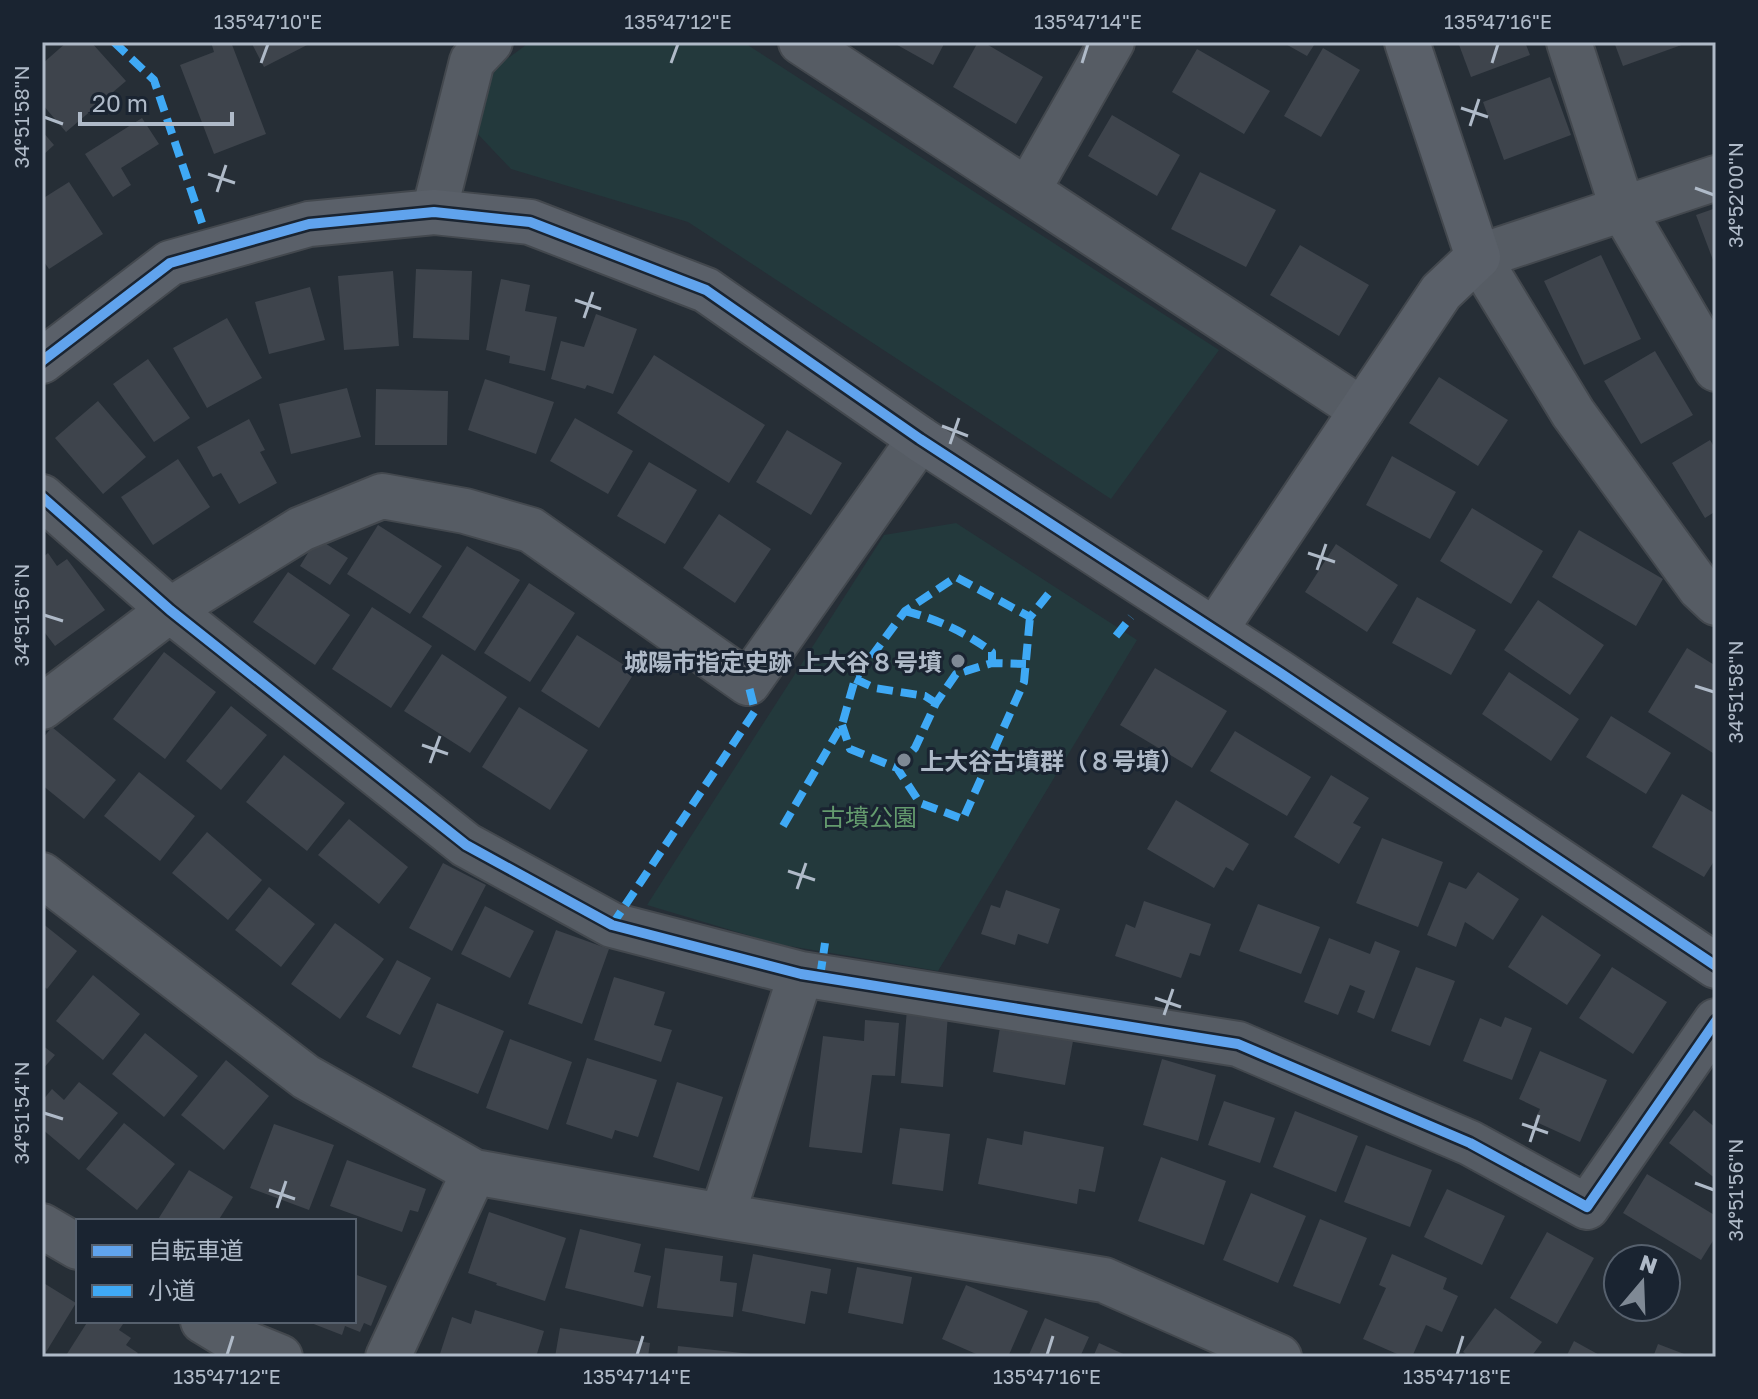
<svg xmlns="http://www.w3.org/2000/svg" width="1758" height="1399" font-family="'Golos Text','Noto Sans JP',sans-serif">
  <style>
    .green { fill: #23393c }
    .building { fill: #3e444c }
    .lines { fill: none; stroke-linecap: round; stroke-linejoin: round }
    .street-casing { stroke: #43484e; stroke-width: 48 }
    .secondary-casing { stroke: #43484e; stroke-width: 48 }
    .street { stroke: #565c64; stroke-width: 44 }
    .secondary { stroke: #5a6069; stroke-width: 44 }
    .quiet { stroke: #3fa9f5; stroke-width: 8; stroke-dasharray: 16 8; stroke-linecap: butt }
    .cycleway-casing { stroke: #1a2431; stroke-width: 15 }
    .cycleway { stroke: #60a3ed; stroke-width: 10 }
    .ticks { fill: none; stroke: #afbac8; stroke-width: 3 }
    .poi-dot { fill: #7f8995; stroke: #1a2431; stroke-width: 3 }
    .labels { text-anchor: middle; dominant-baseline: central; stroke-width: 6; stroke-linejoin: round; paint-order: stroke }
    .poi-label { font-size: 24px; font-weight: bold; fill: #afbac8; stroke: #1a2431; text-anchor: end }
    .park-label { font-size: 24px; fill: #649b6e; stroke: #1a2431 }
    .neatline { fill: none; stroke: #afbac8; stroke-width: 3 }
    .ticks-label { font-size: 20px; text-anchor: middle; fill: #afbac8 }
  </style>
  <rect width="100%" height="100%" fill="#262e36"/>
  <path class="green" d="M530,42h213l476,308 -108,149 -423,-277 -177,-53 -37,-39 22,-63z
    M956,523l181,117 -199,331 -161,-27 -130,-39 237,-370z"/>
  <path class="building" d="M67,42h24l35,39 -60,51 -24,-28v-40z
    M211,42h20l35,92 -52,20 -34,-89 34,-13z
    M251,42h62l-49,25z
    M892,42h53l-12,23z
    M978,42h5l60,35 -27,47 -63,-37z
    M1282,42h34l-9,14z
    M1458,42h67l5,13 -59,22z
    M1614,42h76l-67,24z
    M1323,48l37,22 -39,67 -37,-21z
    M1197,49l73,42 -26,43 -72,-42z
    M1550,77l21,58 -67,25 -21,-58z
    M1112,115l68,40 -23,41 -69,-40z
    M142,118l17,26 -38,24 10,17 -18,12 -28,-43z
    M42,131l12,14 -12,11z
    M1200,172l76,38 -30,57 -75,-38z
    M69,182l34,52 -54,35 -7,-10v-60z
    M1716,208v60l-20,-53z
    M1300,245l69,40 -30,51 -69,-41z
    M1601,255l40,84 -57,26 -40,-84z
    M416,269l56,2 -3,69 -56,-2z
    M393,271l6,75 -55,4 -6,-74z
    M501,279l29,6 -5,26 32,6 -12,54 -36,-8 1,-7 -24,-6z
    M310,287l15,53 -56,14 -14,-52z
    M596,314l41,15 -24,65 -26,-9 -2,4 -34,-10 10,-38 23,6z
    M227,318l35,60 -55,30 -34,-60z
    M1655,351l38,64 -52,29 -37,-63z
    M654,355l111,70 -36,58 -112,-70z
    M148,359l42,59 -36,24 -41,-58z
    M1439,377l69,43 -30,46 -69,-43z
    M485,379l69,23 -18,52 -68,-24z
    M347,388l14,49 -70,17 -12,-50z
    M376,389l72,2 -1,54h-72z
    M98,401l48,56 -43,37 -48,-56z
    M575,418l58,33 -25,43 -58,-33z
    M249,419l16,31 -5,2 17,31 -38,21 -18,-31 -8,4 -16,-30z
    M787,430l55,33 -31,52 -55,-33z
    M1710,440l6,10v61l-11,7 -33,-55z
    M1392,456l64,36 -26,47 -64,-34z
    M178,459l32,48 -57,38 -32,-48z
    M649,462l48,28 -32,54 -48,-28z
    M1472,508l71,43 -32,53 -71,-43z
    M719,514l52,35 -36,54 -52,-35z
    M378,525l64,41 -32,48 -63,-40z
    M1579,530l84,49 -27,47 -84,-49z
    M317,538l31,20 -18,27 -30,-19z
    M1336,544l62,41 -31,47 -62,-40z
    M467,546l53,34 -45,71 -53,-34z
    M48,553l9,13 10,-7 38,51 -50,36 -13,-17v-71z
    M288,572l62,43 -35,50 -62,-43z
    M529,583l46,30 -45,69 -46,-29z
    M1417,597l59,33 -25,45 -59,-32z
    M1538,600l66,45 -34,50 -66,-45z
    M372,607l60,39 -41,62 -59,-39z
    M577,635l58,37 -36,56 -58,-37z
    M1687,648l29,18v89l-68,-43z
    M164,652l52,40 -51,67 -52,-40z
    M442,654l65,43 -37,56 -66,-42z
    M1155,668l72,43 -35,57 -72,-43z
    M1509,672l70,47 -28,42 -69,-47z
    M231,706l36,29 -46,55 -35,-29z
    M519,707l69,43 -38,60 -68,-43z
    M1611,716l60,37 -25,41 -60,-37z
    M52,727l64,53 -32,39 -42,-34v-46z
    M1235,731l76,46 -24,39 -77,-45z
    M284,755l61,48 -38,48 -61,-49z
    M139,772l56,44 -35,45 -56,-45z
    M1331,775l38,23 -16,25 8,4 -22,37 -45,-27z
    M1682,794l34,20v44l-12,19 -52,-30z
    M1176,800l73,44 -16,27 -7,-4 -12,21 -67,-39z
    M349,819l59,48 -29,37 -61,-49z
    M207,832l55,48 -34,40 -56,-47z
    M1382,838l61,24 -25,65 -62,-24z
    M443,863l43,22 -34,66 -43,-23z
    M1478,872l41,27 -26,41 -28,-18 -9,25 -29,-12 22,-53 17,7z
    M269,887l46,37 -34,43 -46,-37z
    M1006,890l54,19 -12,35 -30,-10 -3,11 -34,-11 10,-29 9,3z
    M1144,901l67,23 -11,32 -10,-3 -9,25 -66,-22 11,-32 9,4z
    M1258,904l62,23 -19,47 -62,-23z
    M485,906l49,25 -24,47 -49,-24z
    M1542,915l59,40 -34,50 -59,-38z
    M42,923l35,28 -30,38 -5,-4z
    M335,923l49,36 -44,60 -49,-35z
    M556,930l53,19 -27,75 -54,-20z
    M1329,938l41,16 5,-13 25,10 -26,68 -17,-7 8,-21 -15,-6 -12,30 -34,-13z
    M397,960l34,18 -31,57 -34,-18z
    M1416,967l39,14 -25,65 -39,-15z
    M1612,967l55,35 -34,52 -54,-36z
    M93,975l47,39 -37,46 -47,-39z
    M614,977l51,15 -11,33 18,5 -11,32 -67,-22z
    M437,1003l67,28 -26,63 -66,-27z
    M907,1009l41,4 -5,74 -42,-4z
    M1505,1017l27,11 -20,52 -49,-19 17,-43 21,9z
    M865,1020l34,3 -4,53 -23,-1 -10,78 -53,-6 14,-111 41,5z
    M1000,1027l73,14 -8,44 -72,-13z
    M145,1033l53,43 -34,41 -52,-43z
    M510,1039l62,23 -24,68 -62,-22z
    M42,1045l13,10 -13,15z
    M1540,1051l67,29 -27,62 -46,-21 6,-12 -21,-10z
    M587,1058l70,22 -19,57 -23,-7 -3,9 -46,-15z
    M1162,1059l54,16 -18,66 -55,-16z
    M226,1060l43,36 -45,54 -43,-35z
    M79,1082l39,31 -39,47 -37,-31v-28l10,-12 12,11z
    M677,1082l46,15 -24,74 -46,-14z
    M1224,1101l51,17 -15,45 -52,-18z
    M1694,1110l22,18v51l-47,-36z
    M1295,1111l63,25 -22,56 -63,-25z
    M124,1123l51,41 -38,46 -51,-41z
    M274,1124l60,21 -25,65 -59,-22z
    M900,1128l50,6 -7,57 -51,-7z
    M1024,1131l80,16 -9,45 -16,-3 -2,15 -99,-20 9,-46 35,7z
    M1366,1145l66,25 -22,57 -66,-25z
    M1161,1157l65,24 -22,64 -66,-24z
    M347,1160l79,29 -8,23 -8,-2 -8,22 -72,-26z
    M189,1170l44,27 -15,24h-61z
    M1647,1174l69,42v20l-15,24 -78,-47z
    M1447,1189l58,27 -23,49 -58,-28z
    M1251,1193l55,23 -28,67 -55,-23z
    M489,1212l77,26 -21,63 -49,-16 1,-2 -29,-10z
    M1320,1219l47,19 -27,66 -47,-18z
    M580,1229l61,15 -7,28 17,4 -8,31 -78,-19z
    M1547,1232l47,26 -37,66 -47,-26z
    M665,1248l58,8 -3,25 17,2 -4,34 -76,-9z
    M753,1254l78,15 -4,25 -16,-3 -6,33 -63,-13z
    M1392,1254l55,24 -4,11 15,7 -16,36 -16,-7 -14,32h-8l-41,-18 23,-51 -7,-3z
    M857,1267l55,10 -9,47 -55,-11z
    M354,1274l33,12 -16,40 -7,-3 -4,9 -15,-6 -3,9 -36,-14h48z
    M42,1282l34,21 -33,54h-1z
    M966,1285l62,26 -20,46h-25l-41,-18z
    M1495,1308l47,34 -11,15h-61l-7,-5z
    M475,1310l69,21 -8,26h-97l13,-40 19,7z
    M1045,1318l44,19 -9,20h-52z
    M88,1321h37l-6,9 12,8 -5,7 12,8 -3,4h-70z
    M560,1328l90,15 -2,14h-93z
    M1574,1341l29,16h-37z
    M1099,1343l31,14h-37z
    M1658,1344l34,13h-39z
    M678,1346l73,8 -1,3h-73z"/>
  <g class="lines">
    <defs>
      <path id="street" d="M801,42l561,368
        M1569,42l54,168 93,159
        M1716,178l-238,79 95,156 127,175 16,15
        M1028,190l84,-148
        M434,212l38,-151 18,-19
        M42,497l128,113 296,235 146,80 189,49 437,70 232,99 117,64 129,-186
        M42,707l128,-97 131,-81 81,-33 83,15 66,19 217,153 172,-244
        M42,875l264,202 168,95 248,44 382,64 175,77
        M722,1216l79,-242
        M42,1226l36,21
        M203,1321l23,14 54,22
        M388,1357l86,-185"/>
      <path id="secondary" d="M42,361l128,-98 139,-39 125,-12 96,10 176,68 214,149 360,234 436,293
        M1215,630l226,-338 37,-35 -71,-215"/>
    </defs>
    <use href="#street" class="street-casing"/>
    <use href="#secondary" class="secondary-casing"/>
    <use href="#street" class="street"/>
    <use href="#secondary" class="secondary"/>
    <path class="quiet" d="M114,42l40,38 48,143
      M905,611c32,8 60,21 87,41v11
      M1116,636l15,-19
      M855,679l20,9 50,8 11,7
      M842,725l8,24 47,19 23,35 43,16 61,-137 6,-65
      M897,768l18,-20 21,-45 20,-29 36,-11 34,1
      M783,826l59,-101 13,-46 50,-68 51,-34 74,40 20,-25
      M612,925l143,-214 -7,-28
      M820,977l5,-34"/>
    <defs>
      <path id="cycleway" d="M42,361l128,-98 139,-39 125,-12 96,10 176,68 214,149 360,234 436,293
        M42,497l128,113 296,235 146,80 189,49 437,70 232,99 117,64 129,-186"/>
    </defs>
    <use href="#cycleway" class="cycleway-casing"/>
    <use href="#cycleway" class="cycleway"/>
  </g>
  <path class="ticks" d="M261,63l7,-19M671,63l7,-19M1082,63l6,-19M1492,63l6,-19M1461,108l27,9M44,117l19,7M1470,126l9,-27M208,174l27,9M1695,188l19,7M217,192l9,-27M575,300l26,9M584,318l9,-26M942,426l26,10M950,444l9,-26M1308,553l27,9M1317,570l9,-26M44,615l19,6M1695,686l19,6M422,745l26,9M430,763l10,-27M788,871l27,9M797,889l9,-26M1155,998l26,9M1164,1015l9,-26M44,1113l19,6M1522,1124l26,9M1530,1142l9,-27M1695,1183l19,7M269,1190l26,9M277,1208l9,-27M227,1355l6,-19M637,1355l6,-19M1047,1355l6,-19M1457,1355l6,-19"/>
  <g class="poi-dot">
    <circle cx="958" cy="661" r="8"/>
    <circle cx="904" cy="760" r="8"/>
  </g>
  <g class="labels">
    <g class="poi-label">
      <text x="942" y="661">城陽市指定史跡 上大谷８号墳</text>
      <text x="920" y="760" text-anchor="start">上大谷古墳群（８号墳）</text>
    </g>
    <g class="park-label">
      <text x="869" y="816">古墳公園</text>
    </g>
  </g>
  <rect width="1758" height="1399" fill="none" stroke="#1a2431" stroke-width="88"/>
  <rect x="76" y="1219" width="280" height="104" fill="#1a2431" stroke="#56606d" stroke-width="2"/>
  <rect x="92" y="1245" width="40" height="12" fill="#60a3ed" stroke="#56606d" stroke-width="2"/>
  <text x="148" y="1259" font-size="24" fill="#afbac8">自転車道</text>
  <rect x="92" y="1285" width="40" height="12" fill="#3fa9f5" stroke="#56606d" stroke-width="2"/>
  <text x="148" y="1299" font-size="24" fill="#afbac8">小道</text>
  <g transform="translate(1642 1283) rotate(19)"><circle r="38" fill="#1a2431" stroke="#56606d" stroke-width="2"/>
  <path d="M0-6L14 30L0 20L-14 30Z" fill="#7f8995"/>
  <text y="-12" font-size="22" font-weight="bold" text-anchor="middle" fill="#afbac8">N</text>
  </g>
  <path d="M80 112v12h152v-12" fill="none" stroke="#afbac8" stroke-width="4"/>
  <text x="92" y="112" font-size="24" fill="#afbac8" stroke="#1a2431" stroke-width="6" paint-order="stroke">20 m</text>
  <rect x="44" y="44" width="1670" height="1311" class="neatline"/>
  <g class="ticks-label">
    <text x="268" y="29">135°47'10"E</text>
    <text x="678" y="29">135°47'12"E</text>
    <text x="1088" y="29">135°47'14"E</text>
    <text x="1498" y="29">135°47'16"E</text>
    <text transform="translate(22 117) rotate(-90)" y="7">34°51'58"N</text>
    <text transform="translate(1736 195) rotate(-90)" y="7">34°52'00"N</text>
    <text transform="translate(22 615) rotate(-90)" y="7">34°51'56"N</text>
    <text transform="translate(1736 692) rotate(-90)" y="7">34°51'58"N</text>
    <text transform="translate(22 1113) rotate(-90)" y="7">34°51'54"N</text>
    <text transform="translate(1736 1190) rotate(-90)" y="7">34°51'56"N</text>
    <text x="227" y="1384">135°47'12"E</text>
    <text x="637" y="1384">135°47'14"E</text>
    <text x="1047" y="1384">135°47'16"E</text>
    <text x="1457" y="1384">135°47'18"E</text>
  </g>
</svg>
